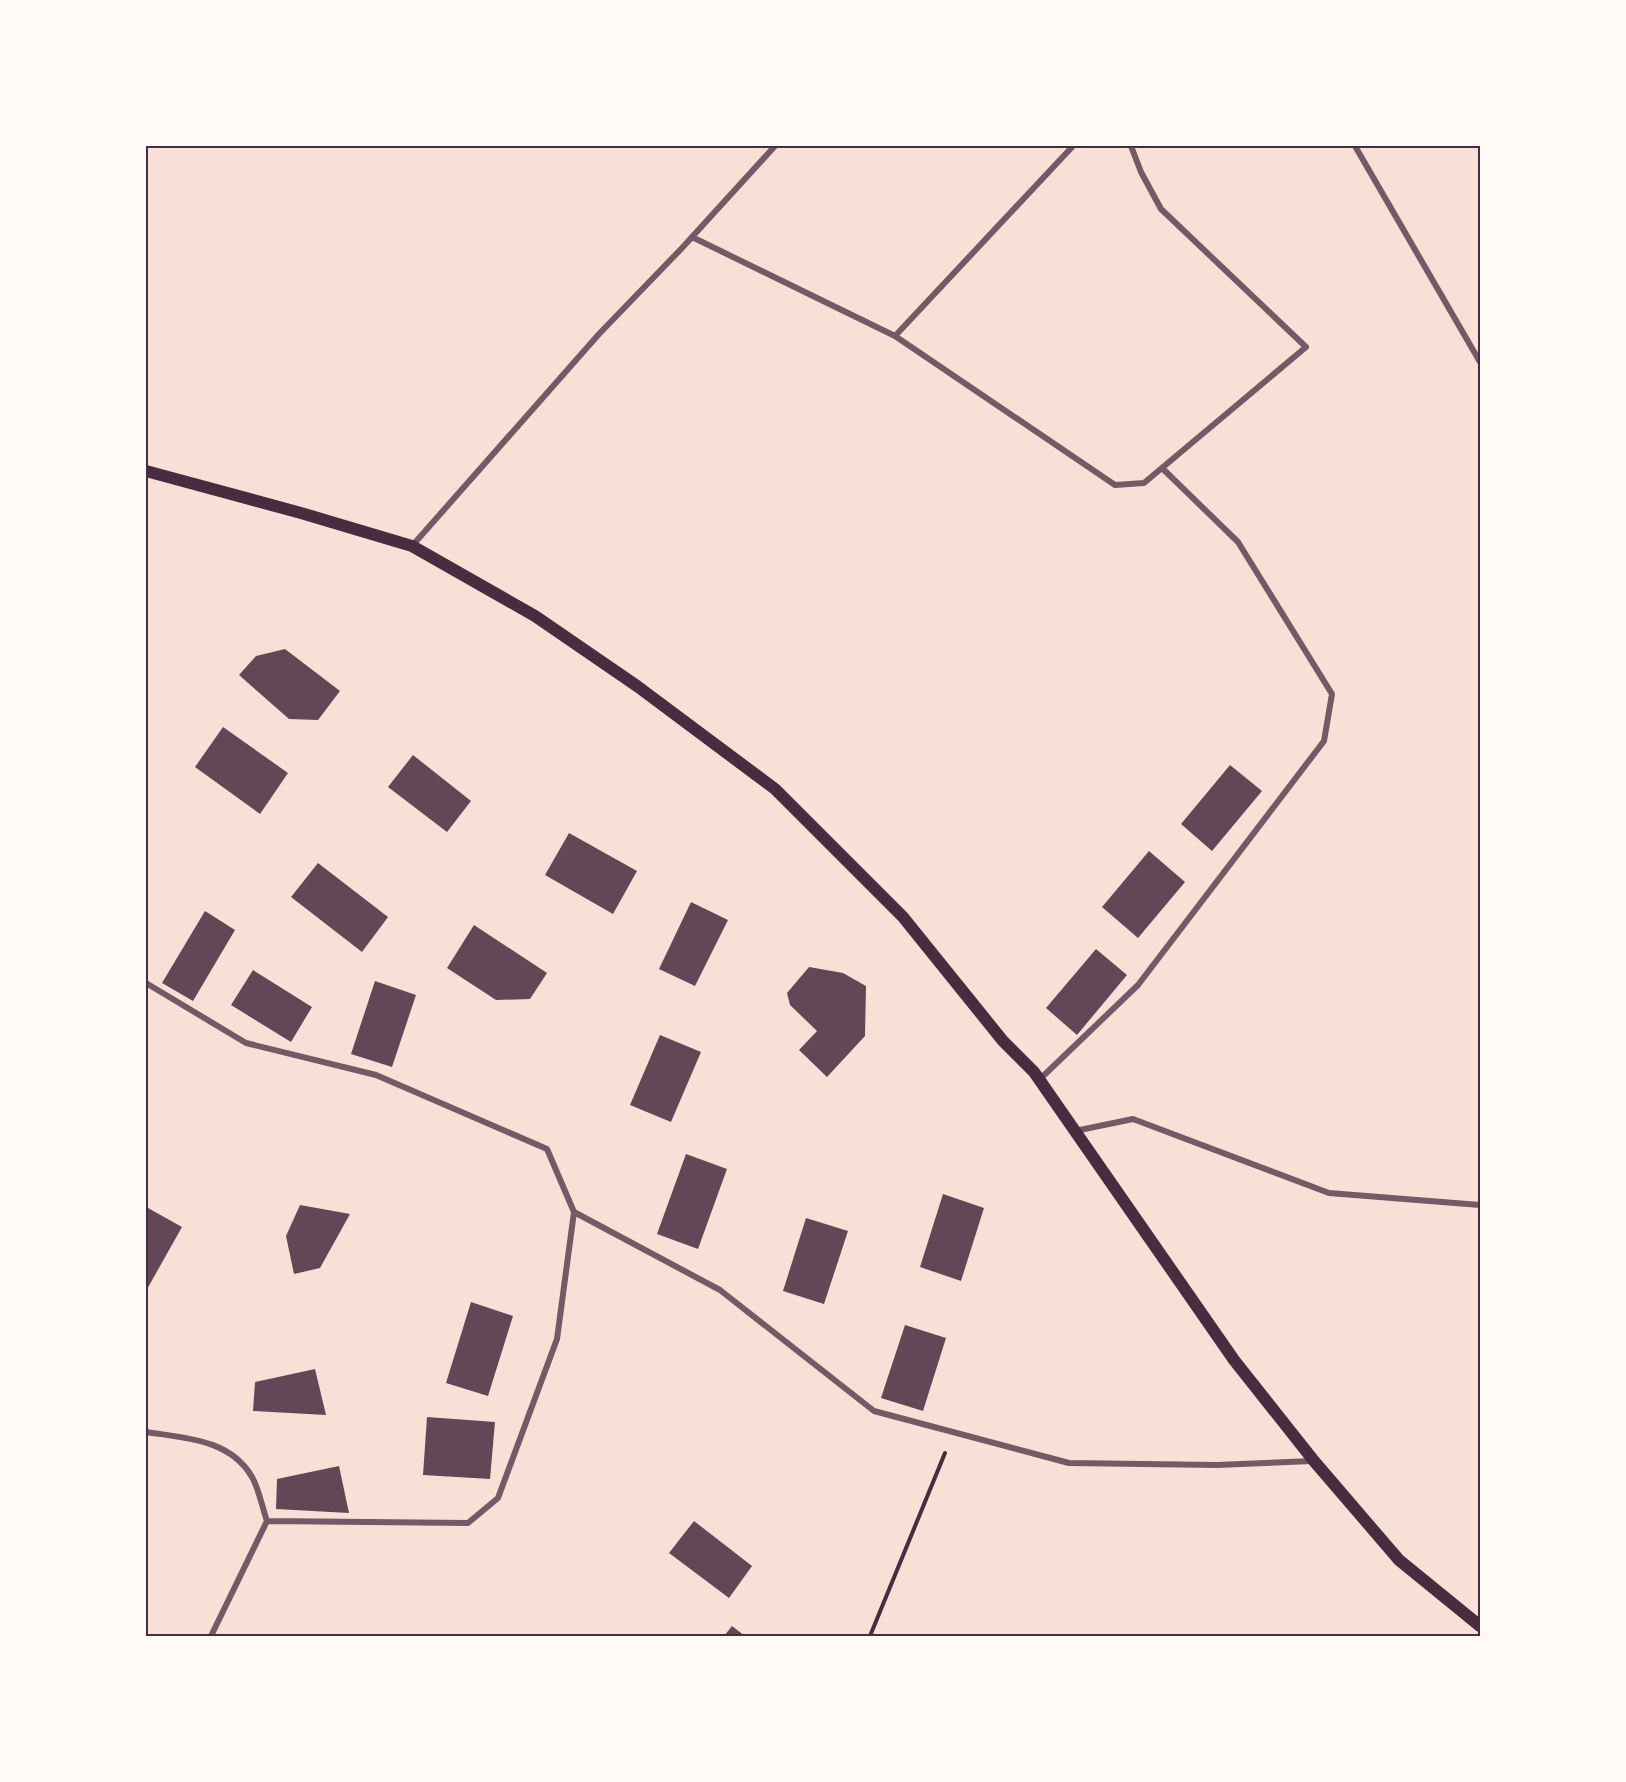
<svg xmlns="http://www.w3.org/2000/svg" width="1626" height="1782" font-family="'Public Sans',sans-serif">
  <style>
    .building { fill: #644757 }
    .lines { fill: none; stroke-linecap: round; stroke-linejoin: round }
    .path { stroke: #4a2c40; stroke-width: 4 }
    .minor { stroke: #755966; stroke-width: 6 }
    .secondary { stroke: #4a2c40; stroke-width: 12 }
    .neatline { fill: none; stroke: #4a2c40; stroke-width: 2 }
  </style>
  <rect width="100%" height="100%" fill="#f7e1d7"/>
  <path class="building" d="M285,649l55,42 -22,29 -29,-1 -50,-44 17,-19z
    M223,727l65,46 -28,41 -65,-47z
    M413,755l58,46 -24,31 -59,-45z
    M1230,765l32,26 -50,60 -31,-27z
    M569,833l68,38 -24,43 -68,-39z
    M1149,851l36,31 -47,56 -36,-31z
    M318,863l70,54 -26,35 -71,-55z
    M691,902l37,18 -33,66 -36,-17z
    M205,911l30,19 -42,71 -31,-18z
    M474,925l73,48 -17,26 -34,1 -49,-32z
    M1096,949l31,26 -50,60 -31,-27z
    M809,967l34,6 23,13 -1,50 -38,41 -28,-27 18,-19 -27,-26 -3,-12z
    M253,970l59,37 -21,35 -60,-37z
    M375,981l41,14 -24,72 -41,-13z
    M660,1035l41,17 -30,70 -41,-17z
    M686,1154l41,15 -29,80 -41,-15z
    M943,1194l41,14 -23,73 -41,-14z
    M300,1205l50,9 -30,54 -26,6 -8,-38z
    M148,1208l34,19 -36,64v-78z
    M806,1218l42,13 -24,73 -41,-13z
    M471,1302l42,14 -25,80 -42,-13z
    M905,1325l41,13 -23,73 -42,-13z
    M315,1369l11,46 -73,-4 2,-29z
    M427,1417l68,5 -5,57 -67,-4z
    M339,1466l10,47 -73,-4 1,-30z
    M694,1521l58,45 -23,32 -60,-45z
    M732,1626l13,10h-21z"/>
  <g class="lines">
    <path class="path" d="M870,1636l75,-183"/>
    <path class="minor" d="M1355,146l125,216
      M692,237l203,99 220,149 29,-2 162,-136 -145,-138 -20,-37 -10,-26
      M895,336l178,-190
      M412,546l187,-212 83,-86 93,-102
      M146,983l100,60 130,32 171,74 27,63 -17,127 -59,159 -30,25 -201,-2 -56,115
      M1039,1080l99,-95 186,-244 8,-47 -94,-152 -76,-74
      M1075,1131l58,-12 196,74 151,12
      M574,1212l146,78 154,121 195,52 148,2 95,-4
      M146,1432c39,6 84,7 106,45 7,12 10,30 15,44"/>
    <path class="secondary" d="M146,471l155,42 111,33 123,70 102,70 138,103 128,128 100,124 31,31 200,288 80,101 85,99 81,66"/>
  </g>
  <rect width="1626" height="1782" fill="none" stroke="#fffaf5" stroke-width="294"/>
  <rect x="147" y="147" width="1332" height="1488" class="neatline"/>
</svg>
